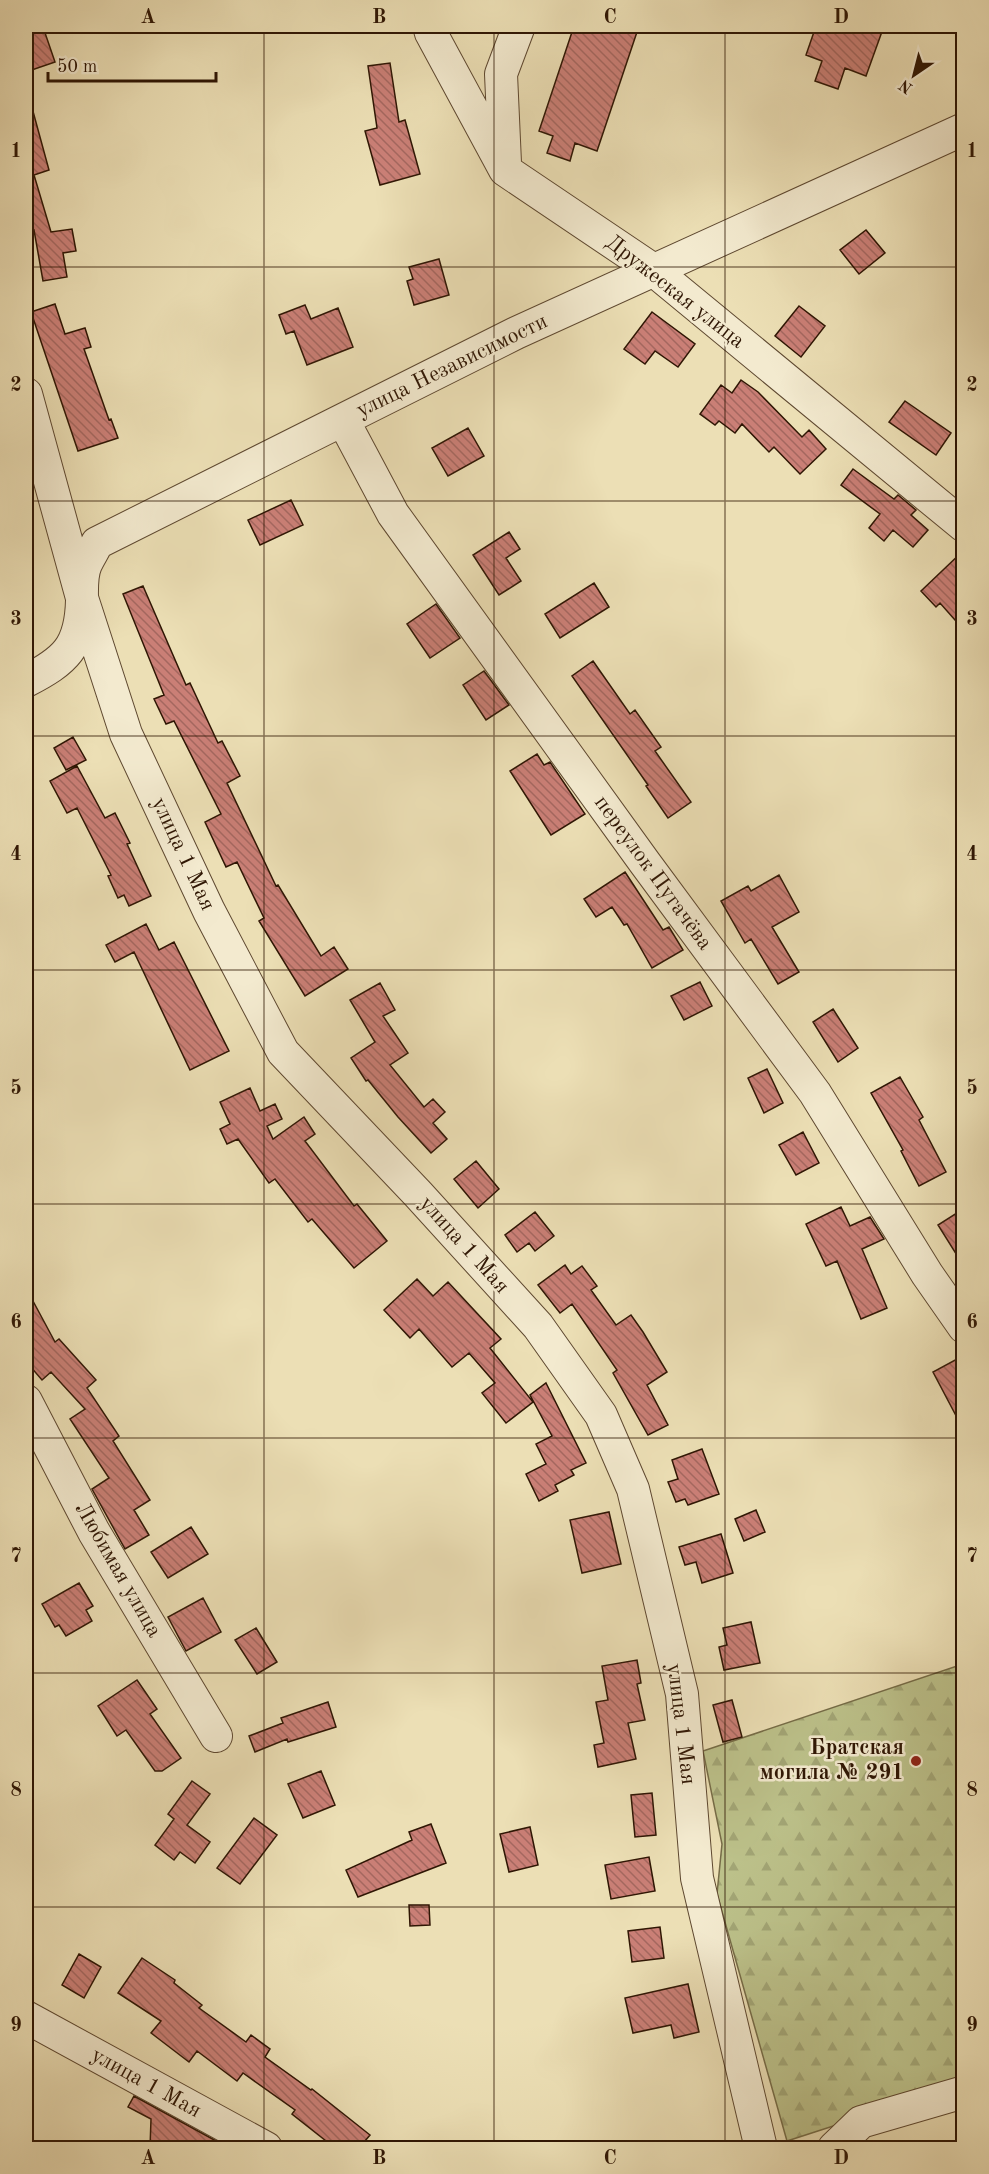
<svg xmlns="http://www.w3.org/2000/svg" width="989" height="2174" font-family="'Old Standard TT',serif">
  <style>
    .forest { fill: url(#forest-firs); stroke: #766c47; stroke-width: 1.5 }
    .building { fill: url(#building-back-hatch); stroke: #2f1604; stroke-width: 1.5 }
    .lines { fill: none; stroke-linecap: round; stroke-linejoin: round }
    .minor-casing { stroke: #5e4830; stroke-width: 34 }
    .minor { stroke: #f3eacf; stroke-width: 32 }
    .grid { fill: none; stroke: #2f1604; stroke-width: 1.5; stroke-opacity: 0.55 }
    .poi-dot { fill: #8f2418; stroke: #f3eacf; stroke-width: 2 }
    .labels { text-anchor: middle; dominant-baseline: central; stroke-width: 5; stroke-linejoin: round; paint-order: stroke }
    .street-label { font-size: 22px; fill: #2f1604; stroke: #f3eacf }
    .poi-label { font-size: 22px; font-weight: bold; fill: #2f1604; stroke: #f3eacf; text-anchor: end }
    .neatline { fill: none; stroke: #2f1604; stroke-width: 2 }
    .grid-label { font-size: 20px; text-anchor: middle; font-weight: bold; fill: #2f1604 }
  </style>
  <defs>
    <pattern id="forest-firs" width="22" height="20" patternUnits="userSpaceOnUse" patternTransform="scale(1.5)"><rect width="22" height="20" fill="#bcc18a"/><path d="M5 1l3.5 6h-7zM16 11l3.5 6h-7z" fill="#a2a575"/></pattern>
    <pattern id="building-back-hatch" width="6" height="6" patternUnits="userSpaceOnUse" patternTransform="scale(1.5)"><rect width="6" height="6" fill="#ca7f76"/><path d="M-1 5l2 2M0 0l6 6M5-1l2 2" fill="none" stroke="#a4675f"/></pattern>
  </defs>
  <rect width="100%" height="100%" fill="#ecdfb5"/>
  <filter id="stains"><feTurbulence type="fractalNoise" baseFrequency=".00333" numOctaves="4"/><feColorMatrix values="0 0 0 0 .2 0 0 0 0 .09 0 0 0 0 .02 0 0 0 .5 -.17"/></filter>
  <radialGradient id="worn" r=".72"><stop offset=".6" stop-color="#630" stop-opacity="0"/><stop offset="1" stop-color="#630" stop-opacity=".3"/></radialGradient>
  <path class="forest" d="M963,1664v420l-176,57 -70,-247 5,-50 -19,-93z"/>
  <path class="building" d="M574,26h65l-42,125 -22,-8 -5,18 -23,-8 6,-17 -14,-5z
    M816,26h68l-18,50 -21,-8 -7,21 -23,-8 7,-20 -16,-6z
    M43,27l12,35 -29,10v-39z
    M390,63l9,59 6,-2 15,54 -40,11 -15,-54 12,-3 -9,-62z
    M26,104h5l18,66 -15,5 17,57 21,-3 4,22 -13,2 4,24 -24,4 -9,-51 -8,3z
    M866,230l19,23 -26,21 -19,-24z
    M439,259l10,36 -35,10 -7,-24 6,-2 -4,-12z
    M55,304l10,30 20,-6 6,19 -7,2 25,71 2,-1 7,19 -40,13 -47,-139z
    M305,305l6,14 27,-11 15,39 -46,18 -13,-34 -8,3 -7,-19z
    M799,306l26,20 -24,31 -26,-21z
    M652,312l43,32 -17,23 -23,-16 -10,13 -21,-15z
    M741,380l17,12 44,45 7,-7 17,19 -26,25 -26,-27 -5,5 -27,-28 -7,9 -16,-12 -4,4 -15,-11 21,-29 11,8z
    M905,401l46,32 -15,22 -47,-33z
    M468,428l16,28 -36,20 -16,-28z
    M853,469l41,30 4,-4 18,15 -5,5 17,15 -15,17 -20,-17 -9,11 -15,-13 11,-14 -39,-29z
    M291,500l12,25 -43,20 -12,-25z
    M509,532l11,17 -14,9 15,23 -22,14 -26,-40z
    M963,551v78l-23,-26 -4,4 -15,-16z
    M594,583l15,24 -49,31 -15,-24z
    M143,586l43,99 4,-2 28,60 4,-2 18,35 -13,7 49,103 2,-1 43,71 13,-9 14,22 -43,27 -46,-75 5,-3 -27,-56 -11,5 -21,-45 16,-8 -47,-93 -8,3 -12,-25 10,-4 -41,-101z
    M436,604l24,34 -30,20 -23,-34z
    M593,661l37,53 5,-4 26,37 -6,4 36,51 -23,16 -22,-32 2,-1 -76,-109z
    M484,671l25,34 -23,15 -23,-35z
    M73,737l13,23 -20,10 -12,-22z
    M537,754l7,11 6,-3 35,52 -34,21 -41,-64z
    M77,766l28,52 10,-5 15,30 -3,1 24,52 -22,10 -5,-11 -6,3 -10,-22 3,-1 -34,-67 -10,5 -17,-32z
    M625,872l38,58 6,-3 14,23 -31,18 -25,-44 -3,1 -12,-18 -16,10 -12,-18z
    M779,875l20,37 -27,15 27,45 -21,12 -27,-45 -6,4 -24,-42 27,-15 3,5z
    M146,924l13,26 15,-8 55,109 -39,19 -56,-118 -19,10 -9,-17z
    M700,982l12,24 -28,14 -13,-24z
    M380,983l15,27 -12,6 25,37 -18,12 34,42 9,-8 12,13 -12,11 14,16 -16,14 -33,-36 -30,-37 -2,1 -15,-23 24,-16 -25,-42z
    M833,1009l25,39 -20,14 -25,-40z
    M767,1069l16,34 -19,10 -16,-35z
    M900,1077l23,40 -4,3 27,52 -27,14 -18,-35 2,-1 -32,-57z
    M250,1088l10,23 15,-7 7,15 -15,7 6,13 31,-22 11,17 -10,7 49,65 3,-2 30,37 -33,27 -42,-49 -4,3 -33,-43 -6,4 -31,-44 -11,5 -7,-15 10,-5 -10,-22z
    M803,1132l16,31 -23,12 -17,-30z
    M476,1161l23,28 -21,19 -24,-29z
    M841,1207l9,19 20,-9 14,22 -22,10 25,59 -26,11 -24,-58 -11,5 -20,-42z
    M963,1209v56l-25,-40z
    M535,1212l19,24 -19,15 -6,-8 -12,9 -12,-17z
    M565,1265l6,9 11,-8 15,20 -6,4 25,35 15,-10 12,17 24,40 -20,13 21,40 -20,10 -35,-62 4,-3 -45,-66 -12,9 -22,-28z
    M417,1279l16,17 15,-14 53,57 -11,9 43,54 -27,21 -24,-30 13,-10 -26,-30 -17,14 -33,-38 -9,9 -26,-28z
    M26,1288l29,54 4,-3 37,41 -9,8 32,48 -6,5 37,59 -16,10 15,25 -24,14 -33,-60 17,-11 -39,-59 15,-10 -34,-37 -9,8 -13,-15 3,-2 -6,-11z
    M957,1359l6,12v58l-30,-57z
    M546,1383l40,80 -15,7 3,5 -19,10 3,6 -19,10 -13,-27 20,-10 -10,-20 16,-8 -22,-41z
    M702,1449l17,45 -31,11 -3,-6 -9,3 -8,-20 10,-3 -6,-19z
    M756,1510l9,22 -21,9 -9,-22z
    M609,1512l12,52 -39,9 -12,-53z
    M191,1527l17,27 -40,24 -17,-26z
    M721,1534l12,39 -31,10 -6,-21 -11,3 -6,-18z
    M79,1583l14,23 -7,4 6,11 -26,15 -7,-11 -4,2 -13,-23z
    M203,1598l18,34 -35,19 -18,-34z
    M751,1622l9,41 -36,7 -5,-23 8,-2 -4,-17z
    M256,1628l21,34 -20,12 -22,-34z
    M637,1660l4,23 -4,1 8,36 -17,3 8,36 -38,8 -4,-22 10,-2 -8,-41 12,-2 -6,-34z
    M137,1680l20,29 -7,5 31,44 -19,13h-7l-29,-41 -9,6 -19,-30z
    M732,1700l10,37 -19,5 -10,-37z
    M328,1702l8,25 -48,15 -1,-3 -32,13 -6,-16 34,-13 -2,-5z
    M321,1771l14,34 -32,13 -15,-34z
    M192,1781l18,13 -23,31 23,17 -15,21 -15,-11 -6,8 -19,-15 19,-26 -6,-5z
    M652,1793l4,42 -21,2 -4,-42z
    M254,1818l23,17 -37,49 -23,-16z
    M431,1824l15,39 -88,34 -12,-27 66,-30 -3,-8z
    M530,1827l8,38 -29,7 -9,-38z
    M649,1857l6,34 -44,8 -6,-34z
    M409,1905h20l1,20 -20,1z
    M660,1927l4,31 -32,4 -4,-31z
    M79,1954l22,13 -17,31 -22,-13z
    M142,1958l33,22 -1,3 28,22 -3,3 47,34 5,-7 19,14 -5,8 46,33 1,-1 58,46 -11,13h-24l-43,-34 3,-4 -52,-37 -6,8 -40,-30 -8,11 -38,-29 10,-12 -43,-28z
    M688,1984l11,48 -25,6 -3,-13 -38,8 -8,-35z
    M134,2096l95,52h-79l1,-29 -23,-12z"/>
  <g class="lines">
    <defs>
      <path id="minor" d="M429,26l2,7 74,137 147,99 312,257
        M505,163l-4,-89 18,-48
        M26,394l56,204 44,136 83,177 74,141 135,142 120,132 63,89 32,74 49,205 15,184 64,270
        M343,420l50,94 252,349 170,230 112,181 37,53
        M26,681c39,-20 55,-34 56,-81 0,-12 -1,-25 4,-36 3,-7 8,-14 11,-21l419,-210 448,-204
        M26,1401l68,131 122,204
        M26,2017l240,131
        M834,2148l27,-26 103,-30"/>
    </defs>
    <use href="#minor" class="minor-casing"/>
    <use href="#minor" class="minor"/>
  </g>
  <path class="grid" d="M264,26v2122M494,26v2122M725,26v2122M26,267h938M26,501h938M26,736h938M26,970h938M26,1204h938M26,1438h938M26,1673h938M26,1907h938"/>
  <circle class="poi-dot" cx="916" cy="1761" r="6"/>
  <g class="labels">
    <g class="street-label">
      <text transform="translate(675 292) rotate(38)">Дружеская улица</text>
      <text transform="translate(452 366) rotate(-26)">улица Независимости</text>
      <text transform="translate(183 854) rotate(65)">улица 1 Мая</text>
      <text transform="translate(653 873) rotate(54)">переулок Пугачёва</text>
      <text transform="translate(464 1245) rotate(48)">улица 1 Мая</text>
      <text transform="translate(118 1570) rotate(60)">Любимая улица</text>
      <text transform="translate(681 1724) rotate(83)">улица 1 Мая</text>
      <text transform="translate(146 2083) rotate(29)">улица 1 Мая</text>
    </g>
    <g class="poi-label">
      <text x="904" y="1748">Братская<tspan x="904" dy="25">могила № 291</tspan></text>
    </g>
  </g>
  <rect width="989" height="2174" fill="none" stroke="#ecdfb5" stroke-width="66"/>
  <g transform="translate(914 75) rotate(215)" stroke="#f3eacf" stroke-width="4.5" paint-order="stroke">
  <path d="M0-4.5L10 22L0 15L-10 22Z" fill="#2f1604"/>
  <text y="-9" font-size="16" font-weight="bold" text-anchor="middle" fill="#2f1604">N</text>
  </g>
  <path d="M48 72v9h168v-9" fill="none" stroke="#2f1604" stroke-width="3"/>
  <text x="57" y="72" font-size="18" fill="#2f1604" stroke="#f3eacf" stroke-width="4.5" paint-order="stroke">50 m</text>
  <rect x="33" y="33" width="923" height="2108" class="neatline"/>
  <g class="grid-label">
    <text x="148" y="23">A</text>
    <text x="379" y="23">B</text>
    <text x="610" y="23">C</text>
    <text x="841" y="23">D</text>
    <text x="16" y="157">1</text>
    <text x="972" y="157">1</text>
    <text x="16" y="391">2</text>
    <text x="972" y="391">2</text>
    <text x="16" y="625">3</text>
    <text x="972" y="625">3</text>
    <text x="16" y="860">4</text>
    <text x="972" y="860">4</text>
    <text x="16" y="1094">5</text>
    <text x="972" y="1094">5</text>
    <text x="16" y="1328">6</text>
    <text x="972" y="1328">6</text>
    <text x="16" y="1562">7</text>
    <text x="972" y="1562">7</text>
    <text x="16" y="1796">8</text>
    <text x="972" y="1796">8</text>
    <text x="16" y="2031">9</text>
    <text x="972" y="2031">9</text>
    <text x="148" y="2164">A</text>
    <text x="379" y="2164">B</text>
    <text x="610" y="2164">C</text>
    <text x="841" y="2164">D</text>
  </g>
  <rect width="100%" height="100%" filter="url(#stains)"/>
  <rect width="100%" height="100%" fill="url(#worn)"/>
</svg>
